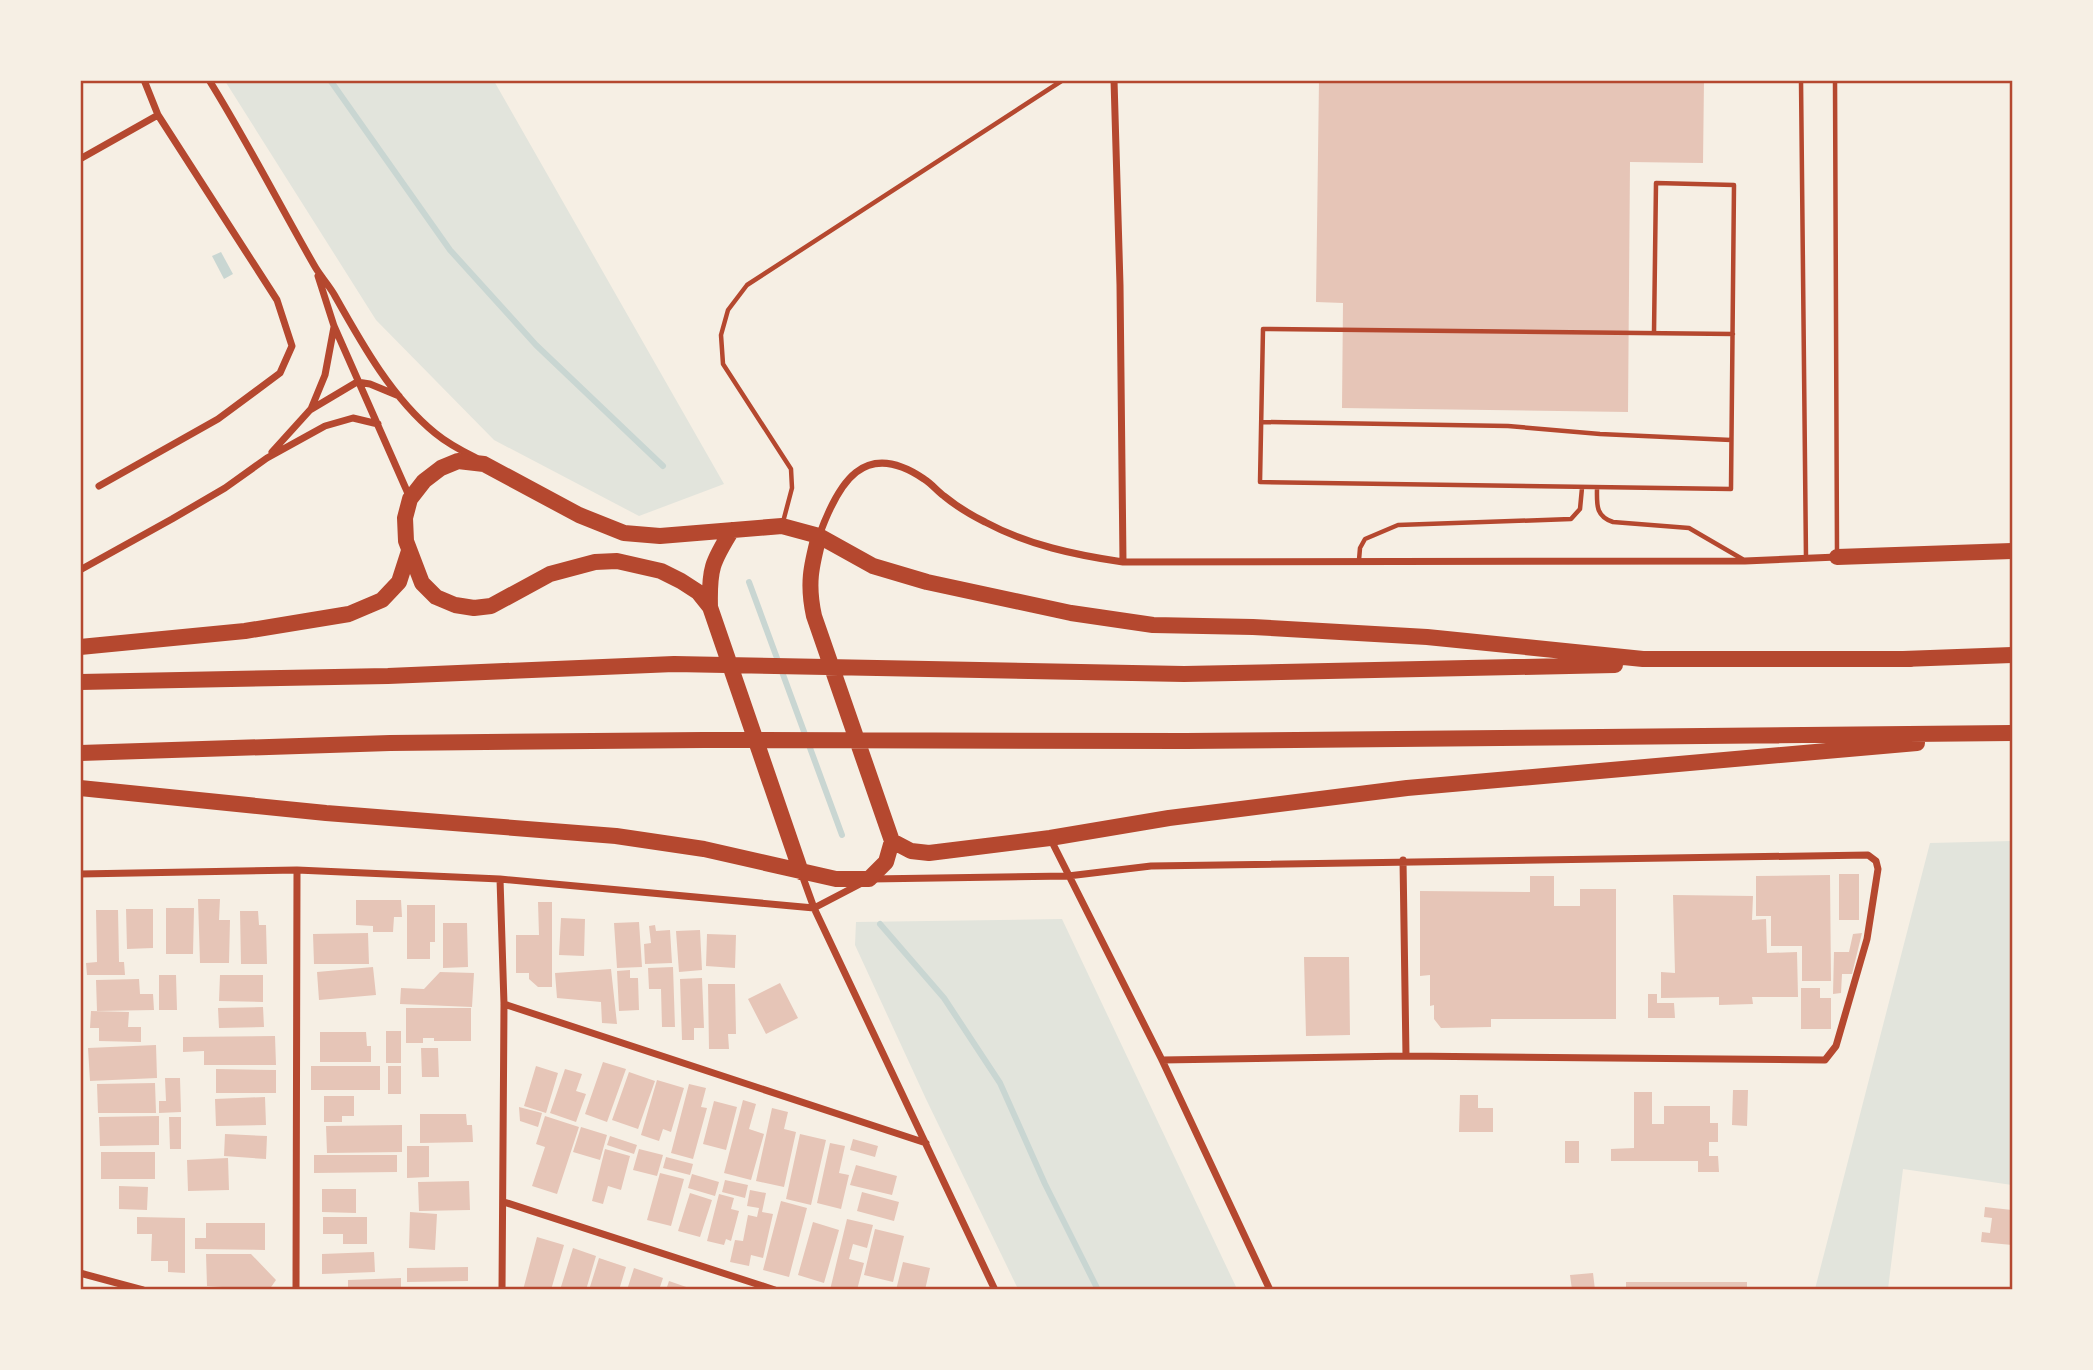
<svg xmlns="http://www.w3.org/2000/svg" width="2093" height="1370" font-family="Merriweather,serif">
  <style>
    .green { fill: #e2e4dc }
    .water { fill: #c9d6d2 }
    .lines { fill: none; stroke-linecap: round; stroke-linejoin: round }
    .stream { stroke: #c9d6d2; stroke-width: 6 }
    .building { fill: #e6c5b7 }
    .service { stroke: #b5482f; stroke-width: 4.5 }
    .minor { stroke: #b5482f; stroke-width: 7 }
    .motorway { stroke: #b5482f; stroke-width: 16 }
    .neatline { fill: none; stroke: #b5482f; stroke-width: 2.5 }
  </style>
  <rect width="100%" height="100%" fill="#f6efe4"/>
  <path class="green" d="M225,81h269l230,403 -85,32 -145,-76 -118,-120z
    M2012,841v344l-109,-16 -15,120h-73l115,-446z
    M1062,919l175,370h-219l-92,-190 -71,-154 1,-23z"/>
  <path class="water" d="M221,252l12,22 -9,5 -12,-23z"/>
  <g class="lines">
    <path class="stream" d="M330,80l120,170 86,95 127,121
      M749,582l93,253
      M880,924l64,74 56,85 45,101 53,106"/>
  </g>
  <path class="building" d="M1319,80h385l-1,83 -73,-1 -2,250 -286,-4 1,-105 -27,-1z
    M1839,874h20v46h-20z
    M1830,875l1,106h-29v-35h-31v-30h-15v-40z
    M1530,876h24v30h26v-17h36v130h-125v8l-50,1 -7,-9v-14l-4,1v-31l-10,1v-85l110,1z
    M1673,895l80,1 -1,24 14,-1 1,34 30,-1 1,45h-46l1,7 -34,1v-8l-58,1v-26l14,1z
    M198,899h22l-1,21h11l-1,43h-29z
    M356,900h45l1,17h-8l-1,15h-20v-6l-17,-1z
    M538,902h14v85h-14l-9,-8v-6h-13v-38h23z
    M407,905h28v37h-5v17h-23z
    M166,908h28l-1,46h-27z
    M126,909h27v39l-26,1z
    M96,910h22l1,52h5l1,13h-38l-1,-12 11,-1z
    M240,911h18l1,14h7l1,39h-26z
    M561,918l24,1 -1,37 -25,-1z
    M639,922l3,45 -25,1 -3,-45z
    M443,923h24l1,44 -25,1z
    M655,925l1,6 14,-1 2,33 -27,1 -1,-20 7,-1 -2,-17z
    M700,930l2,40 -23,2 -3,-41z
    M368,933l1,31h-55l-1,-30z
    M1862,933l-10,41h-10l-1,19 -8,1 1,-42h15l4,-18z
    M707,934l29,1 -1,33 -29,-2z
    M1304,957h45l1,78 -44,1z
    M373,967l3,28 -57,5 -2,-28z
    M673,967l2,60h-13l-1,-38h-12l-1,-21z
    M611,969l6,55 -15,-1 -1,-21 -44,-4 -2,-25z
    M630,970v8h8l1,32 -20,1 -2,-40z
    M440,972l34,1 -2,34 -72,-3 1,-16 23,1z
    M159,975h17l1,35h-18z
    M220,975h43v27l-44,-1z
    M702,978l2,50h-10v12h-12l-2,-61z
    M139,979l1,15h13l1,16 -57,1 -1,-31z
    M780,983l18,35 -32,16 -18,-35z
    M708,984h27l1,50h-8l1,15h-20z
    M1801,988h19v10h11v31h-30z
    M1648,994h9v9h17l1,15h-27z
    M263,1007l1,20 -45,1 -1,-20z
    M406,1008h65v33h-37v-3h-11v5h-17z
    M91,1011l38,1 -1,15h13v15l-42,-1v-13h-9z
    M386,1031h15v32h-15z
    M320,1032h46l1,14h4v16h-51z
    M275,1036l1,29h-72v-14l-21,1v-15z
    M156,1045l1,33 -67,3 -2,-33z
    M421,1048h17l1,29h-17z
    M603,1062l23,7 -19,53 -22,-8z
    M311,1066h69v24h-69z
    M388,1066h13v28h-13z
    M536,1066l22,7 -12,40 -22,-7z
    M216,1069l60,1v23h-60z
    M565,1069l17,5 -6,17 10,3 -10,28 -26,-9z
    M629,1072l26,9 -17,48 -26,-9z
    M165,1078h15l1,34 -22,1v-12h7z
    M657,1080l27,8 -13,44 -8,-3 -4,12 -18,-6z
    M155,1083l1,30h-58l-1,-29z
    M689,1084l17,4 -5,19 6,1 -14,51 -22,-6z
    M1733,1090h15l-1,36 -15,-1z
    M1634,1092h18v32h12v-18h46v17h8v19h-9v14h9l1,16h-21v-11h-87v-12l23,-1z
    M1460,1095h18v13h15v24h-34z
    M324,1096h30v20h-12v6h-18z
    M265,1097l1,28 -50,1 -1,-27z
    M743,1100l13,4 -7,25 15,5 -13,46 -27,-7z
    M714,1101l23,6 -11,43 -23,-6z
    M519,1107l23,6 -4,14 -18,-6z
    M772,1108l16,4 -4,17 12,3 -12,55 -28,-6z
    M420,1114h46l1,11h5l1,17 -53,1z
    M159,1116v29l-59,1 -1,-29z
    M545,1116l34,11 -22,67 -25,-8 13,-39 -9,-3z
    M169,1117h12v32h-11z
    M402,1125v27l-75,1 -1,-27z
    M581,1127l26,8 -7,25 -27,-8z
    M225,1134l42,2 -1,23 -42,-3z
    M800,1134l26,6 -15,65 -25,-6z
    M610,1136l27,9 -3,9 -27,-9z
    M853,1139l25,7 -3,11 -25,-7z
    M1565,1141h14v22h-14z
    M830,1143l15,3 -6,27 10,2 -8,34 -24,-6z
    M407,1146h22v31l-22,1z
    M605,1149l25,7 -9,34 -13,-4 -5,18 -11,-3z
    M639,1149l24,6 -6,21 -24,-6z
    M101,1152h54v27h-54z
    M314,1155h83v17l-83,1z
    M666,1157l27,7 -3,11 -27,-7z
    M228,1158l1,32 -41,1 -1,-31z
    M856,1165l41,11 -5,19 -42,-10z
    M660,1173l24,6 -13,47 -24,-6z
    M692,1174l27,8 -4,14 -27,-8z
    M725,1180l23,5 -3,13 -23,-6z
    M469,1181l1,29 -51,1 -1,-29z
    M119,1186l29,1 -1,23 -28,-1z
    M322,1189h34v24l-34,-1z
    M750,1190l16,3 -4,19 11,2 -10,44 -12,-3 -2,11 -19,-4 5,-22 8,1 5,-26 9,2 2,-9 -12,-2z
    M862,1192l37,10 -5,19 -37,-10z
    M690,1193l22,7 -12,37 -22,-6z
    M719,1194l15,4 -3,11 8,2 -8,30 -5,-2 -2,6 -17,-4z
    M781,1201l26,7 -18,69 -26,-7z
    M1985,1207l27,3v35l-31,-3 1,-10 8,1 2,-15 -8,-1z
    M410,1212l27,2 -2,36 -26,-2z
    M137,1217l48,1v55l-17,-1v-11h-17l1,-27h-15z
    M323,1217h44v27h-24v-10h-20z
    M847,1219l26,6 -6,23 -14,-4 -4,15 15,4 -7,27h-27z
    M813,1222l26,8 -15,53 -26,-8z
    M206,1223h59v27l-70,-1v-11h11z
    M875,1229l29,7 -11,46 -29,-7z
    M537,1237l27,8 -13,45h-28z
    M573,1248l23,8 -10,34h-26z
    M374,1252l1,20 -53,2v-20z
    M206,1254h45l25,26 -7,10 -62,-4z
    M599,1258l27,9 -7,23h-30z
    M903,1262l27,6 -5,22h-29z
    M468,1267v14l-61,1v-14z
    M634,1268l29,10 -4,12h-32z
    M1593,1273l2,17h-23l-2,-15z
    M401,1278v12h-53v-10z
    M669,1281l23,8v1h-26z
    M1626,1282h121v8h-121z
    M315,1287h22v3h-22z
    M433,1287h28v3h-28z"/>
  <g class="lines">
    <path class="service" d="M1801,80l5,479
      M1835,80l2,473
      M1654,333l2,-150 78,2 -3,304 -471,-7 3,-153 470,5
      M1263,422l245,4 92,8 131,6
      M1597,488c0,16 -2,28 16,34l76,6 55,32
      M783,522l9,-34 -1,-19 -68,-105 -2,-29 7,-25 19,-25 316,-205
      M1359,560l1,-12 5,-9 33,-14 173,-6 9,-10 2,-21"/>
    <path class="minor" d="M209,80c38,61 70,124 105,185 6,11 15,20 21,31 27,48 57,102 100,137 12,10 27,18 41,25
      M1114,80l6,205 3,277
      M80,159l78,-44
      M318,276l16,50 76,172
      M311,409l14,-34 9,-48
      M272,452l38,-42 47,-28 13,2 29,12
      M99,486l119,-67 62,-46 12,-27 -15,-46 -119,-185 -14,-35
      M819,536c19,-53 45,-98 105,-57 8,5 13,12 20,17 12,10 27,19 41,26 43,23 90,33 138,40l622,-1 92,-4
      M80,570l92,-51 53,-31 42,-30 58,-32 28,-8 25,6
      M1050,838l112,222 108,230
      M1403,860l3,196
      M801,872l13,36 181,382
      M80,874l217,-4 203,9 314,29 46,-24
      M500,879l4,125 -2,286
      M871,879l197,-3 83,-10 717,-11 8,6 2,8 -11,70 -31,107 -11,14 -419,-4 -244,4
      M504,1004l422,139
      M504,1202l271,88
      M80,1273l63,17
      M296,1290l1,-420"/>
    <path class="motorway" d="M732,530c-20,32 -23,39 -22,77l91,265
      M1837,557l175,-6
      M710,607l-12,-15 -17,-11 -20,-10 -44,-10 -22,1 -45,12 -59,32 -17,2 -19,-3 -19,-8 -14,-14 -16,-42 -1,-23 5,-19 14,-18 17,-13 17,-7 26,3 95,51 45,18 36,3 122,-10 37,10 54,30 54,16 144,31 82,12 100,2 174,10 216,22h269
      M80,647l165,-16 104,-17 33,-14 17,-18 10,-31
      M1903,659l109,-4
      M80,682l308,-6 286,-12 510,10 431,-9
      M80,753l310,-10 314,-3 482,1 826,-8
      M80,788l246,25 290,23 88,13 132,30h33l17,-17 6,-21 -78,-225c-7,-32 -3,-49 5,-80
      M892,841l19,10 18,2 121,-15 119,-20 238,-30 510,-45"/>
  </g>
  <rect width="2093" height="1370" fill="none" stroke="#f6efe4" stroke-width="164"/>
  <rect x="82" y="82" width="1929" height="1206" class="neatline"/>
</svg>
